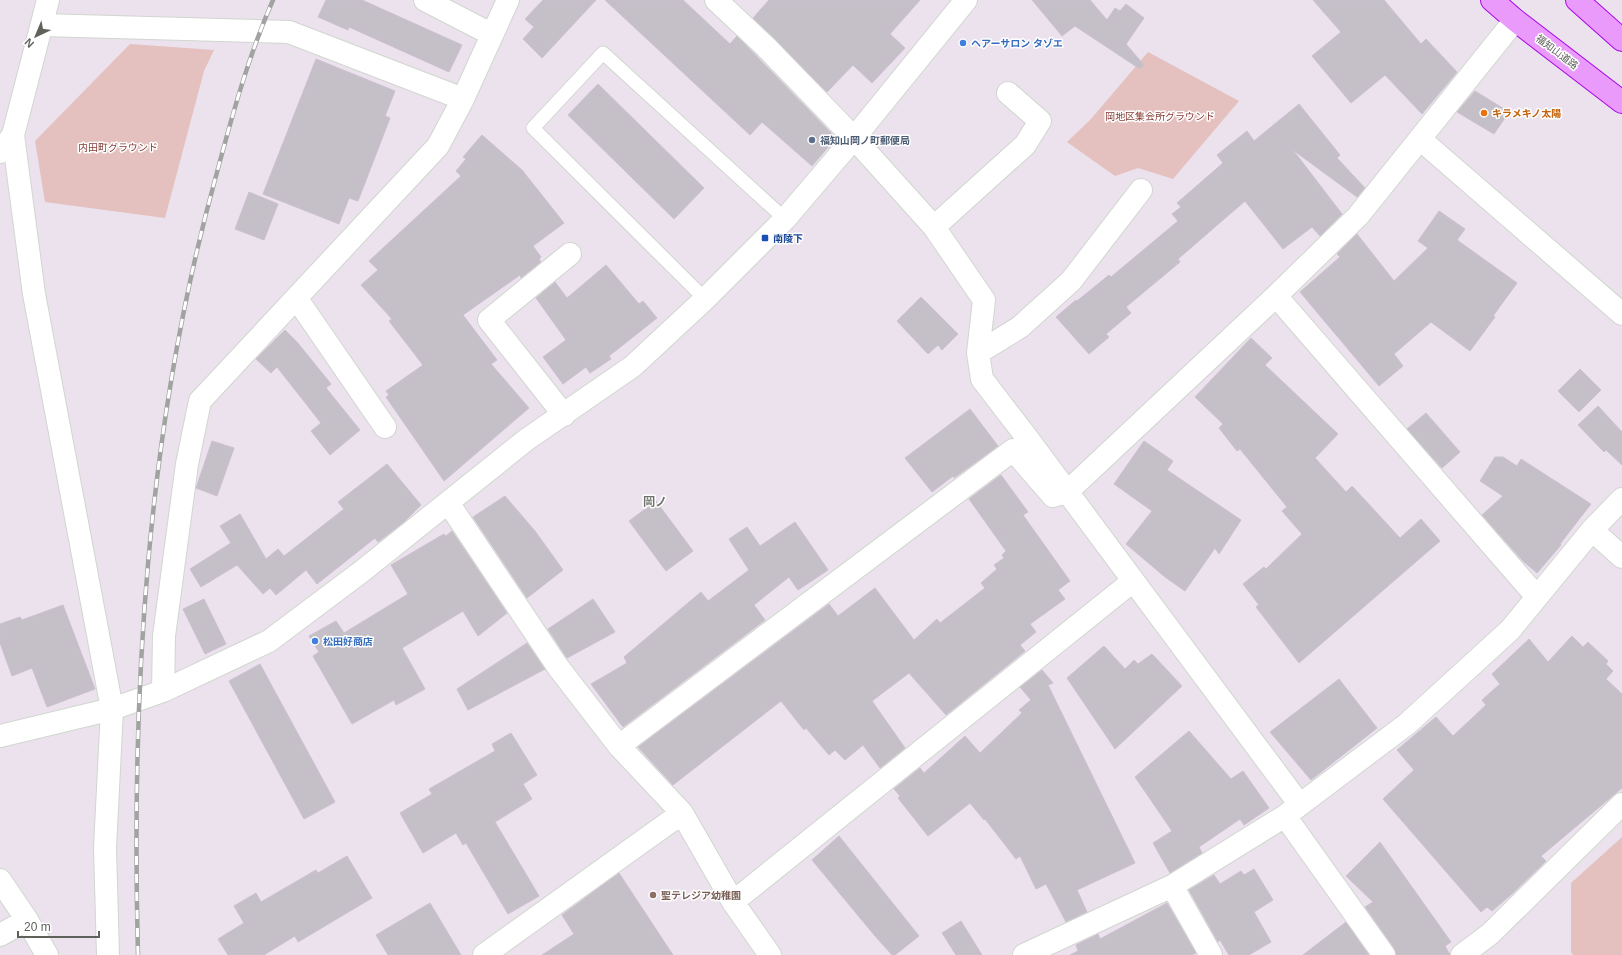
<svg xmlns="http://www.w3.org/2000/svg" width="1622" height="955" font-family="Helvetica,'Noto Sans JP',sans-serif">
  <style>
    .green { fill: #e4c0bf }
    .building { fill: #c5bfc8; stroke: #ccc0d1 }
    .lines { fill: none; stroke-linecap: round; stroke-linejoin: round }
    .service-casing { stroke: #d1d6cf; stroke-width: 15 }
    .minor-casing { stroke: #d1d6cf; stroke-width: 24 }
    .tertiary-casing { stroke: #d1d6cf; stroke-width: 24 }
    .trunk-casing { stroke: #a807e7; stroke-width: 24 }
    .service { stroke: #fff; stroke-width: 13 }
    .minor { stroke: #fff; stroke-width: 22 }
    .tertiary { stroke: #fff; stroke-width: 22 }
    .trunk { stroke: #e99afa; stroke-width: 22 }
    .rail-casing { stroke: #a1a3a0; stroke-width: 4.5 }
    .rail { stroke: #fff; stroke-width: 3; stroke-dasharray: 9; stroke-linecap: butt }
    .shop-dot { fill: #3f7fe0; stroke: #fff; stroke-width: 1.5 }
    .food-dot { fill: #e8710a; stroke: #fff; stroke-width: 1.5 }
    .service-dot { fill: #5c6f8a; stroke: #fff; stroke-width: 1.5 }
    .transit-dot { fill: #1a4fb4; stroke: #fff; stroke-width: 1.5 }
    .education-dot { fill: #8d6e63; stroke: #fff; stroke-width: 1.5 }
    .labels { text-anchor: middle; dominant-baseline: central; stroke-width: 3; stroke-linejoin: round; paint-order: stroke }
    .shop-label { font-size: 10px; font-weight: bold; fill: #366cbe; stroke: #fff; text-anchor: start }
    .street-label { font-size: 10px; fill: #5e625a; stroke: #fff }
    .food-label { font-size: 10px; font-weight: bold; fill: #c56008; stroke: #fff; text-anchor: start }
    .park-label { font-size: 10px; fill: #843d37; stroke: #fff }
    .service-label { font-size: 10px; font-weight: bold; fill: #4e5e75; stroke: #fff; text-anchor: start }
    .transit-label { font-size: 10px; font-weight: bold; fill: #164399; stroke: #fff; text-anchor: start }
    .education-label { font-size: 10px; font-weight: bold; fill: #785e54; stroke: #fff; text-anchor: start }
    .quarter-label { font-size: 12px; font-weight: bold; fill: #6f746b; stroke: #fff }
  </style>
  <rect width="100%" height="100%" fill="#ebe2ed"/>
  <path class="green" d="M130,44l84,6 -10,21 -39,147 -120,-16 -10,-61z
    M1148,52l91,49 -66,78 -35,-11 -23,8 -48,-34 24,-23z
    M1622,837v118h-49l-2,-3v-69z"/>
  <path class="building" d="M326,0h36l100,45 -13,27 -100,-45 -1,3 -30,-13z
    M543,0h53l-54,58 -19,-19 11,-12 -9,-8z
    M605,0h78l47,44 7,-8 99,102 -24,28 -50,-44 -12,13z
    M769,0h151l-30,34 15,14 -33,35 -19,-18 -26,27 -74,-74z
    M1032,0h58l17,20 8,-12 5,3 6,-7 18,14 -18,26 18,21 -4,4 -65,-43 -13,10z
    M1313,0h71l37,44 5,-5 31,33 -35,42 -37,-39 -34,28 -39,-47 29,-24z
    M316,59l79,32 -10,25 5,2 -32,83 -9,-3 -10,26 -76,-30z
    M598,84l106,104 -30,31 -106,-104z
    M1475,91l34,21 -15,22 -37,-22z
    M1299,104l41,51 -3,3 28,30 -8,9 -64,-47 49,64 -22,22 -8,-9 -29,22 -38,-48 -67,58 2,3 -54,45 5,6 -25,21 3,3 -20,17 -33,-37 20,-17 1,1 32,-26 2,2 67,-56 -6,-7 9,-7 -4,-4 46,-40 -6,-8 30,-24 7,10z
    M482,135l40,35 42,53 -31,23 8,11 -2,2 2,3 -20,16 -1,-3 -57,40 34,45 -6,4 38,44 -85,73 -58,-84 3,-2 -3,-4 37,-26 -34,-44 3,-2 -31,-34 17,-15 -9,-9 92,-85 -5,-5 10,-12 -3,-2z
    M249,192l29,12 -14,36 -29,-11z
    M1439,211l26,18 -8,11 60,43 -24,33 2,1 -25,34 -39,-29 -37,32 9,12 -24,20 -79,-94 40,-35 -3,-3 20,-20 37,47 34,-33 -10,-7z
    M606,265l33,39 4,-3 14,17 -48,38 2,3 -21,14 -4,-6 -23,17 -20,-27 23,-17 -30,-42 19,-16 12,16z
    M921,297l37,37 -16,16 -4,-5 -10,9 -31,-33z
    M285,330l12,12 34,42 -5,4 34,42 -30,25 -19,-24 10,-8 -44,-56 -6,6 -15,-14z
    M1251,338l21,20 -7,7 73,69 -23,24 31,34 6,-6 48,52 21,-19 19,22 -141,122 -43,-56 3,-2 -16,-21 21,-17 2,2 36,-35 -20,-23 5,-4 -47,-58 -3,2 -18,-23 4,-4 -28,-27z
    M1580,369l21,21 -22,22 -21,-21z
    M1598,406l24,26v33l-16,-15 -2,2 -26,-27z
    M970,409l28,37 -44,32 -1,-2 -21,16 -27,-34z
    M1426,413l34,39 -18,16 -35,-39z
    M212,441l22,7 -17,48 -21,-8z
    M1144,441l29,20 -6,9 74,50 -22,34 -4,-6 -30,43 -20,-14 -39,-33 26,-33 -38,-27z
    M1495,457h8l14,9 4,-7 70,45 -31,40 1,1 -24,28 -14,-12 -41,-46 21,-19 -23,-15z
    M387,464l34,41 -17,17 -26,20 -3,-4 -58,46 -11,-14 -30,25 -6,-7 -7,6 -26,-29 -36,22 -11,-18 41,-26 -11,-17 20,-12 26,45 12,-10 6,7 60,-47 -6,-7z
    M1001,475l27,37 -5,3 47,66 -12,9 7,9 -35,25 6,8 -16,13 5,6 -79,64 -37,-42 -37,28 33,47 -25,20 -17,-23 -18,15 -10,-10 -6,5 -23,-27 -2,2 -23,-29 -108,84 -35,-38 191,-143 9,12 37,-28 39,52 23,-21 3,4 45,-35 -4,-5 16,-14 -3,-4 10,-7 -2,-3 4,-4 -37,-52z
    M505,496l30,35 28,39 -36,28 -54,-81z
    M656,501l37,50 -27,20 -37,-50z
    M795,522l33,48 -30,20 -9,-13 -35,28 11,15 -142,107 -32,-43 36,-21 -3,-6 77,-65 7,9 41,-31 -20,-31 18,-12 13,19z
    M452,531l55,82 -29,23 -15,-25 -61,37 23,41 -29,16 -2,-5 -42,24 -39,-68 6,-4 -10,-16 27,-15 8,12 64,-39 -17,-29 53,-31 2,2z
    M204,599l22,45 -21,10 -22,-45z
    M593,599l22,33 -48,26 -19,-29z
    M63,605l32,84 -48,18 -15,-39 -20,8 -12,-33v-19l20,-7 2,3z
    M1572,636l11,11 5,-5 20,19 -2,3 7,7 -7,8 16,15v94l-81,68 5,5 -33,32 -21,18 -5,-4 -6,5 -98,-113 31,-29 -17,-20 39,-33 17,19 33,-31 -4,-5 18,-16 -8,-10 37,-35 19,23z
    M527,643l18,26 -77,41 -11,-21z
    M1104,646l21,23 9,-9 4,4 14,-10 30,32 -67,63 -48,-71z
    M260,664l75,138 -31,17 -75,-138z
    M1042,670l11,13 -5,2 87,178 -58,27 10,22 -21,10 -20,-38 -10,5 -16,-33 -4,3 -31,-40 -1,1 -14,-17 -42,33 -30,-38 2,-2 -6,-7 26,-21 4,5 41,-37 15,17 42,-40 -3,-3 12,-10 -11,-13z
    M1339,679l38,49 -66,52 -41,-48z
    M1189,731l42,48 12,-8 26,37 -25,17 -4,-6 -41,28 3,6 -32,20 -17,-30 19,-12 -37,-54z
    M511,733l26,42 -14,9 9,15 -37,23 44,74 -31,18 -42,-71 -3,2 -7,-12 -33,20 -23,-40 32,-19 -3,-5 66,-38 -3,-7z
    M839,836l80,100 -24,19h-3l-17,-19 -63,-76z
    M1380,842l71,100 -6,4 5,9h-54l-2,-7 -29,-41 8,-5 -27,-26z
    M347,856l25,42 -74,44 -3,-6 -31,19h-36l-10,-16 26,-16 -10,-17 22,-13 5,9 55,-32 2,3z
    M1254,869l19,31 -19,12 17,30 -22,13h-20l-9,-15 -2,2 -29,-52 25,-15 6,9 21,-13 3,4z
    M619,873l54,82h-131l32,-21 -12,-19z
    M430,903l31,52h-73l-12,-20z
    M1167,903l29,50 -4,2h-122l8,-4 -2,-6 22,-11 2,5z
    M961,921l21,34h-26l-14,-22z
    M1346,922l23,33h-66z"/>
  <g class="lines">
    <defs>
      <path id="service" d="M705,299l-172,-171 70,-75 182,166"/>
      <path id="minor" d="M425,0l66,34
        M716,0l50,47 88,91 80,89 50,73 -6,53 4,26 46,60 272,366
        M42,25l247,7 174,67
        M13,135l21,159 78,415
        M1420,139l202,175
        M934,227l91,-82 15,-24 -32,-28
        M1276,296l261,301
        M297,299l88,128
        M978,353l42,-26 51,-46 70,-91
        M564,415l-75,-95 81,-66
        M449,504l109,163 61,79 63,67 51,89 37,53
        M1592,530l30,27
        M163,691l1,-55 23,-172 13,-63 238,-255 25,-47 45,-99
        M0,736l112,-27 51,-18 106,-50 92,-69 165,-132 107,-74 72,-67 80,-80 69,-81 112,-138
        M619,746l394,-296 40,46 14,-4 209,-196 82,-80 157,-196
        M1285,816l99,139
        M0,880l27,40 20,35
        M1172,886l39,69
        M733,902l400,-321
        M0,935l27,-15
        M484,955l198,-142
        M1024,955l148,-69 113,-70 122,-92 103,-94 82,-100 30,-31
        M1462,955l28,-21 132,-130"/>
      <path id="tertiary" d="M0,152l13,-17 35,-135
        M108,955l-3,-107 7,-139"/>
      <path id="trunk" d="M1492,0l23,20 107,82
        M1577,0l45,40"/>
    </defs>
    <use href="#service" class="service-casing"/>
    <use href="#minor" class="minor-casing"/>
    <use href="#tertiary" class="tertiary-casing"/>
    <use href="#trunk" class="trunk-casing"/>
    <use href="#service" class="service"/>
    <use href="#minor" class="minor"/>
    <use href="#tertiary" class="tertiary"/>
    <use href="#trunk" class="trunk"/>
    <defs>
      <path id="rail" d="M138,955c-7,-261 8,-526 78,-779 16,-60 32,-119 57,-176"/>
    </defs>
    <use href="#rail" class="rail-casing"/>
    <use href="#rail" class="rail"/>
  </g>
  <g class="shop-dot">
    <circle cx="963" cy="43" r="4"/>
    <circle cx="315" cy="641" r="4"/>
  </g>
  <circle class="food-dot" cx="1484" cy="113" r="4"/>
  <circle class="service-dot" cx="812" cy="140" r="4"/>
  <rect class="transit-dot" x="761" y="234" width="8" height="8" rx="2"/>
  <circle class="education-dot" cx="653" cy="895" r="4"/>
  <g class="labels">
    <g class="shop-label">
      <text x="971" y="43">ヘアーサロン タゾエ</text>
      <text x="323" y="641">松田好商店</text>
    </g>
    <g class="street-label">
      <text transform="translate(1557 52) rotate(37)">福知山道路</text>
    </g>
    <g class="food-label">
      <text x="1492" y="113">キラメキノ太陽</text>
    </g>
    <g class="park-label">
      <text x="1160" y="116">岡地区集会所グラウンド</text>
      <text x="118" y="147">内田町グラウンド</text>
    </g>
    <g class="service-label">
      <text x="820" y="140">福知山岡ノ町郵便局</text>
    </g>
    <g class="transit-label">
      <text x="773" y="238">南陵下</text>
    </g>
    <g class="education-label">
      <text x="661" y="895">聖テレジア幼稚園</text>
    </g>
    <g class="quarter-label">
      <text x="655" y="502">岡ノ</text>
    </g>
  </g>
  <g transform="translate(36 36) rotate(224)" stroke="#ffffff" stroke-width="3" paint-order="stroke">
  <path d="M0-3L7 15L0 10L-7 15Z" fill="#5e625a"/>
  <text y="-6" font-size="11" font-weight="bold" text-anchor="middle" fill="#5e625a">N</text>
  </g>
  <path d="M18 931v6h81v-6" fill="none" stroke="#5e625a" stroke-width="2"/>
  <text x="24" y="931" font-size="12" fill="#5e625a" stroke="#ffffff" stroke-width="3" paint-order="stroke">20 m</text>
</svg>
